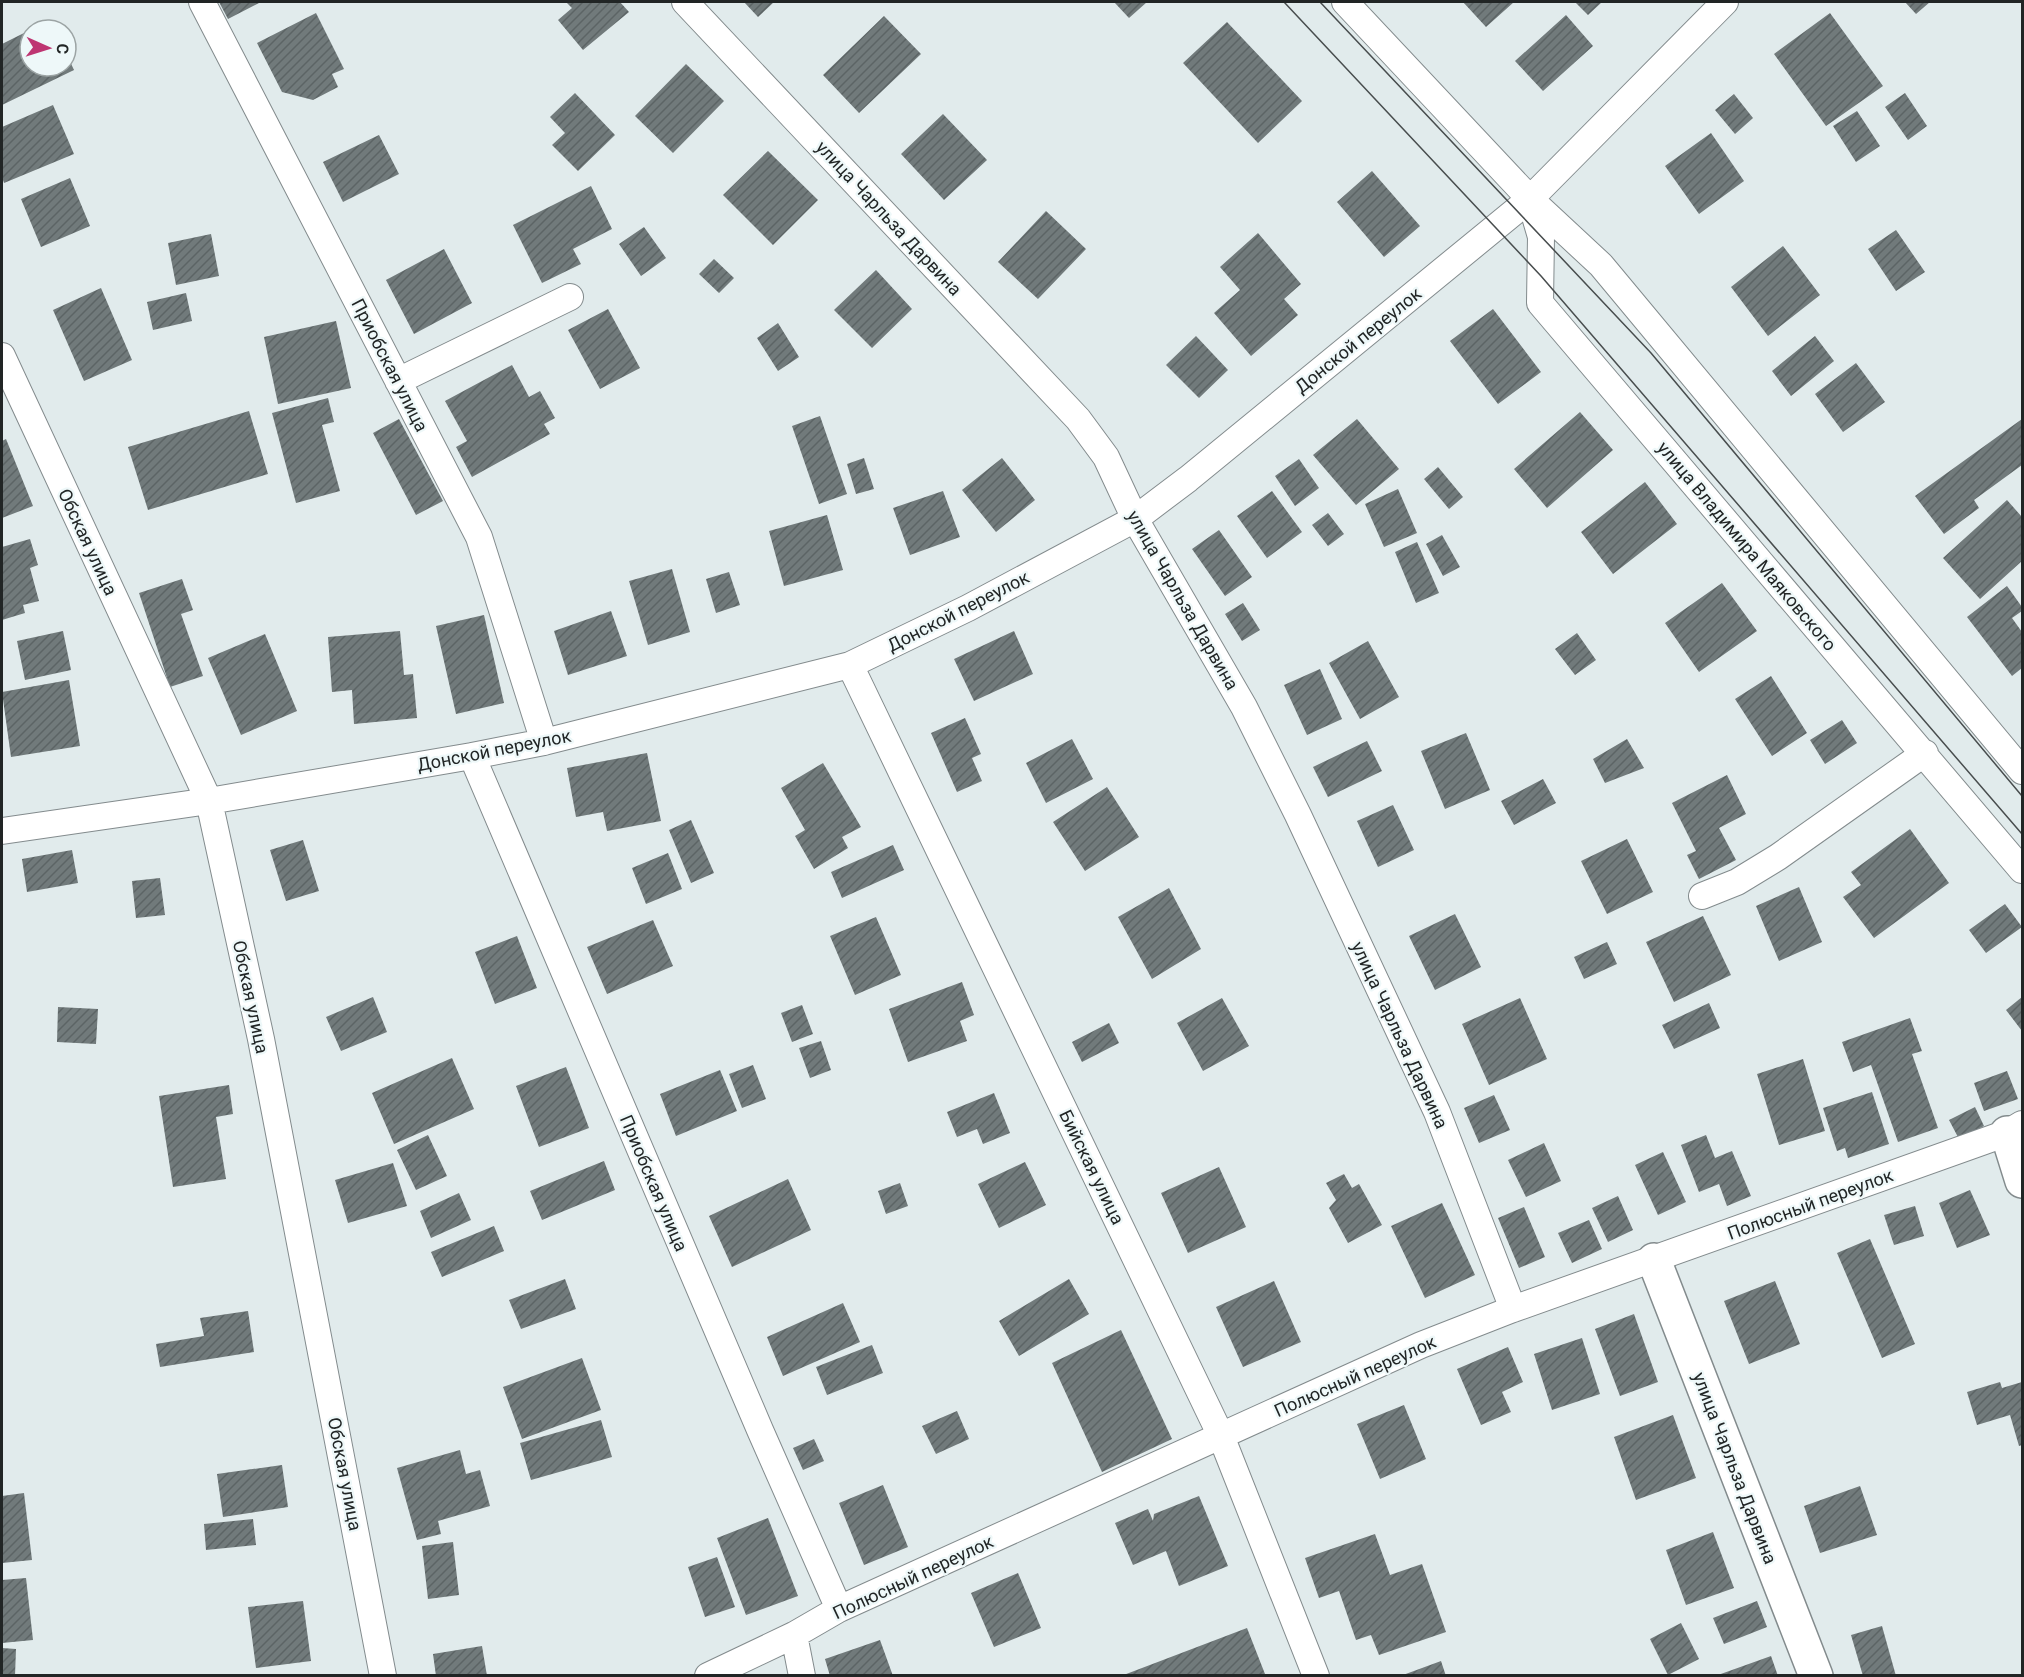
<svg xmlns="http://www.w3.org/2000/svg" width="2024" height="1677" font-family="Roboto,sans-serif">
  <style>
    .building { fill: url(#building-hatch) }
    .lines { fill: none; stroke-linecap: round; stroke-linejoin: round }
    .lane-casing { stroke: #838b8d; stroke-width: 28 }
    .street-casing { stroke: #838b8d; stroke-width: 36 }
    .lane { stroke: #fff; stroke-width: 26 }
    .street { stroke: #fff; stroke-width: 33 }
    .tram { stroke: #484d4e; stroke-width: 1.5 }
    .labels { text-anchor: middle; dominant-baseline: central; stroke-width: 4.5; stroke-linejoin: round; paint-order: stroke }
    .street-label { font-size: 18px; fill: #212525; stroke: #eef8f9 }
  </style>
  <defs>
    <pattern id="building-hatch" width="6" height="6" patternUnits="userSpaceOnUse" patternTransform="scale(1.5)"><rect width="6" height="6" fill="#717a7b"/><path d="M-1 1l2-2M0 6l6-6M5 7l2-2" fill="none" stroke="#5c6465"/></pattern>
  </defs>
  <rect width="100%" height="100%" fill="#e1ebec"/>
  <path class="building" d="M219,2h42l-33,17z
    M566,2h54l9,10 -46,38 -25,-30 14,-12z
    M744,2h30l-16,15z
    M1114,2h33l-18,16z
    M1463,2h51l-28,25z
    M1575,2h27l-14,13z
    M1905,2h25l-14,12z
    M316,13l28,56 -12,5 6,13 -25,13 -31,-8 -25,-49z
    M1830,13l53,73 -57,40 -52,-72z
    M1566,15l27,31 -50,45 -28,-30z
    M884,16l37,38 -62,59 -36,-38z
    M51,20l4,10h-25z
    M1227,22l75,79 -44,42 -75,-80z
    M30,30v36h36v-13l8,17 -72,35v-61z
    M686,64l38,37 -51,52 -38,-37z
    M575,93l40,42 -37,36 -26,-26 13,-12 -15,-16z
    M1905,93l22,33 -19,14 -23,-33z
    M1734,94l19,24 -18,16 -20,-24z
    M53,105l21,49 -70,29 -2,-6v-50z
    M1857,111l23,35 -24,16 -23,-36z
    M943,114l44,46 -43,40 -43,-46z
    M1711,133l33,48 -45,33 -34,-48z
    M379,135l20,39 -56,28 -20,-40z
    M768,151l50,49 -45,45 -50,-50z
    M1372,171l48,55 -36,31 -47,-55z
    M70,178l20,48 -49,21 -20,-48z
    M591,186l21,43 -39,20 8,15 -39,19 -29,-58z
    M1046,211l40,38 -48,50 -40,-37z
    M644,227l22,31 -25,18 -22,-32z
    M1896,230l29,42 -29,19 -28,-42z
    M1258,233l43,51 -17,15 14,16 -47,41 -37,-43 26,-23 -20,-23z
    M211,234l8,42 -43,9 -8,-42z
    M1783,246l37,49 -52,41 -37,-49z
    M444,249l28,54 -58,31 -28,-54z
    M714,259l20,19 -15,15 -20,-19z
    M876,270l36,39 -40,39 -38,-38z
    M101,288l31,72 -48,21 -31,-71z
    M186,293l6,28 -39,9 -6,-28z
    M608,309l32,59 -40,21 -32,-59z
    M1493,309l48,63 -43,32 -48,-63z
    M336,321l15,67 -73,16 -14,-67z
    M778,323l21,34 -21,14 -21,-33z
    M1196,336l32,34 -29,28 -33,-33z
    M1815,336l19,25 -43,35 -19,-25z
    M1856,363l29,39 -42,30 -28,-38z
    M512,365l17,32 11,-6 15,27 -11,6 6,10 -78,43 -16,-30 11,-6 -22,-40z
    M328,398l6,24 -12,3 18,66 -44,12 -24,-90z
    M249,411l19,63 -120,36 -20,-63z
    M1580,412l33,38 -66,58 -33,-39z
    M820,416l27,78 -28,10 -27,-78z
    M399,419l44,82 -27,14 -43,-82z
    M1357,419l42,50 -43,36 -43,-50z
    M2022,419v46l-48,35 5,8 -35,26 -29,-38z
    M6,439l27,67 -31,12v-77z
    M864,458l10,31 -18,5 -9,-30z
    M1002,458l33,42 -39,32 -34,-42z
    M1299,459l20,29 -24,18 -20,-30z
    M1438,467l25,30 -14,12 -25,-30z
    M1645,482l32,42 -64,50 -32,-42z
    M1398,489l19,44 -33,14 -19,-43z
    M943,491l17,46 -50,18 -17,-47z
    M1272,491l30,41 -35,26 -30,-42z
    M2007,500l15,17v44l-42,38 -37,-41z
    M1328,513l16,21 -16,12 -16,-21z
    M827,515l16,55 -59,16 -15,-55z
    M1219,530l33,47 -27,19 -33,-47z
    M1442,535l18,32 -17,9 -17,-32z
    M30,539l8,26 -8,3 9,33 -16,4 2,8 -23,7v-73z
    M1417,542l22,51 -23,10 -21,-51z
    M672,569l18,63 -42,13 -19,-64z
    M729,572l11,33 -24,8 -10,-34z
    M182,579l11,31 -12,4 22,62 -33,11 -31,-94z
    M1722,583l35,48 -58,41 -34,-49z
    M2007,586l15,21v4l-10,7 10,14v36l-10,8 -45,-59z
    M1243,603l17,27 -18,11 -17,-27z
    M611,611l16,45 -59,19 -14,-44z
    M484,615l20,88 -48,11 -20,-88z
    M63,631l8,39 -46,10 -8,-39z
    M400,631l4,44 9,-1 4,44 -63,6 -2,-34 -20,2 -4,-55z
    M1014,631l19,43 -59,27 -20,-42z
    M1577,633l19,27 -21,15 -20,-26z
    M265,634l32,77 -56,24 -33,-77z
    M1368,641l31,56 -39,22 -31,-56z
    M1320,669l22,50 -35,16 -23,-50z
    M1771,676l36,57 -35,23 -37,-57z
    M69,680l11,66 -69,11 -9,-65z
    M965,718l16,36 -9,4 10,23 -25,11 -26,-59z
    M1842,720l15,23 -32,21 -15,-24z
    M1466,733l24,57 -45,19 -24,-58z
    M1072,739l21,40 -47,24 -20,-40z
    M1627,739l17,29 -39,15 -12,-24z
    M1367,741l15,30 -54,26 -15,-30z
    M647,753l14,68 -54,10 -4,-19 -27,5 -9,-49z
    M823,763l38,64 -19,10 6,11 -34,21 -19,-33 10,-6 -24,-42z
    M1727,775l19,39 -27,14 17,32 -37,19 -12,-24 9,-4 -24,-48z
    M1543,779l13,24 -42,22 -13,-24z
    M1107,787l32,50 -54,34 -32,-49z
    M1393,805l21,45 -36,17 -21,-46z
    M691,820l23,53 -23,10 -22,-53z
    M1910,829l39,54 -75,55 -31,-41 18,-12 -10,-13z
    M1627,839l26,53 -46,22 -26,-53z
    M303,840l16,51 -33,10 -16,-51z
    M893,845l11,25 -62,28 -11,-26z
    M72,850l6,33 -51,9 -5,-33z
    M668,853l14,36 -36,15 -14,-36z
    M160,878l5,37 -29,3 -4,-37z
    M1799,887l23,55 -43,19 -23,-55z
    M1169,888l32,61 -49,30 -34,-62z
    M2005,904l17,23 -36,26 -17,-23z
    M1455,914l26,53 -46,23 -26,-54z
    M1703,916l28,59 -57,27 -28,-60z
    M876,917l25,58 -46,20 -25,-59z
    M653,920l20,46 -66,28 -20,-47z
    M517,936l20,52 -42,16 -20,-52z
    M1607,942l10,22 -33,15 -10,-22z
    M962,982l12,33 -14,6 7,20 -59,21 -19,-53z
    M373,997l14,35 -46,19 -15,-34z
    M2022,997v34l-16,-21z
    M1222,998l27,48 -46,25 -26,-48z
    M1520,998l27,61 -58,26 -27,-61z
    M1709,1003l11,25 -46,21 -12,-24z
    M802,1005l11,29 -21,8 -11,-29z
    M58,1007l40,2 -2,35 -39,-2z
    M1910,1018l12,33 -10,3 26,74 -40,14 -27,-77 -18,7 -11,-30z
    M1109,1023l10,20 -37,19 -10,-20z
    M821,1041l10,29 -21,8 -11,-30z
    M452,1058l22,51 -80,35 -22,-51z
    M1803,1059l22,72 -46,14 -22,-71z
    M753,1065l13,34 -24,9 -13,-34z
    M566,1067l23,61 -50,19 -23,-61z
    M720,1070l17,41 -61,25 -16,-42z
    M2007,1071l11,28 -34,12 -10,-28z
    M229,1085l4,29 -17,3 10,62 -53,8 -14,-91z
    M1872,1092l17,52 -41,14 -3,-10 -8,3 -14,-43z
    M994,1093l16,40 -27,11 -6,-15 -20,8 -10,-25z
    M1494,1095l16,35 -31,13 -15,-35z
    M1975,1107l9,19 -25,13 -10,-19z
    M428,1135l19,41 -31,14 -19,-40z
    M1706,1135l9,23 17,-7 19,45 -24,10 -8,-22 -20,8 -18,-47z
    M1544,1143l17,38 -35,16 -18,-37z
    M1663,1152l23,50 -28,13 -23,-50z
    M604,1161l11,29 -73,30 -12,-29z
    M1025,1162l21,43 -47,23 -21,-44z
    M393,1163l14,43 -59,17 -13,-43z
    M1219,1167l27,60 -58,26 -27,-60z
    M1344,1174l8,14 7,-4 23,41 -34,18 -19,-35 7,-8 -10,-17z
    M788,1179l23,51 -79,37 -23,-51z
    M900,1183l8,23 -22,8 -8,-23z
    M1970,1190l20,45 -33,13 -18,-45z
    M459,1193l12,27 -40,18 -11,-27z
    M1618,1196l15,34 -25,12 -16,-34z
    M1442,1203l33,72 -50,23 -34,-72z
    M1915,1206l9,30 -30,9 -10,-30z
    M1524,1207l21,50 -26,11 -21,-50z
    M1589,1220l13,29 -30,14 -14,-30z
    M494,1226l10,25 -62,26 -11,-25z
    M1870,1239l45,105 -33,14 -45,-105z
    M565,1279l11,30 -55,20 -12,-29z
    M1069,1279l20,35 -70,42 -20,-35z
    M1274,1281l27,61 -58,25 -27,-60z
    M1775,1281l25,63 -51,20 -25,-63z
    M843,1303l17,39 -77,34 -16,-39z
    M248,1311l6,41 -94,15 -4,-23 48,-8 -4,-18z
    M1634,1314l24,68 -38,14 -25,-67z
    M1121,1330l51,109 -70,33 -50,-109z
    M1582,1338l18,56 -48,16 -18,-56z
    M872,1345l11,28 -56,22 -11,-28z
    M1508,1347l15,35 -21,10 9,20 -30,13 -24,-56z
    M582,1358l19,52 -79,29 -19,-52z
    M2000,1382l2,6 20,-6v63l-3,1 -9,-31 -33,10 -10,-33z
    M1404,1405l22,54 -46,20 -23,-55z
    M957,1411l12,28 -33,15 -14,-28z
    M1673,1415l23,63 -60,22 -22,-63z
    M601,1420l11,37 -81,23 -11,-37z
    M814,1439l10,22 -21,9 -10,-22z
    M460,1450l6,24 14,-4 10,36 -52,15 3,13 -24,6 -20,-72z
    M282,1465l6,42 -65,10 -6,-43z
    M883,1485l25,62 -44,18 -25,-62z
    M1860,1486l17,49 -57,18 -16,-47z
    M24,1493l8,67 -30,3v-67z
    M1199,1496l29,70 -49,20 -13,-35 -33,14 -18,-42 33,-14 5,12 1,-7z
    M768,1518l30,78 -52,19 -29,-77z
    M253,1519l3,26 -50,5 -2,-26z
    M1713,1532l21,56 -48,17 -20,-55z
    M1375,1534l15,41 32,-11 24,68 -67,23 -8,-20 -15,5 -17,-49 -20,7 -14,-40z
    M453,1542l6,53 -31,4 -6,-53z
    M717,1557l18,50 -30,10 -17,-50z
    M1018,1573l23,55 -47,19 -23,-54z
    M26,1578l7,62 -31,3v-63z
    M303,1601l8,60 -55,7 -8,-61z
    M1757,1601l10,26 -43,17 -11,-26z
    M1681,1623l18,36 -31,16 -18,-36z
    M1882,1626l14,50h-33l-12,-41z
    M1247,1628l18,46 -4,2h-140z
    M880,1640l13,36h-63l-5,-17z
    M482,1646l5,30h-51l-3,-22z
    M2,1648l14,1 -1,27h-13z
    M1771,1656l7,20h-60v-1z
    M1441,1661l5,15h-43v-1z"/>
  <g class="lines">
    <defs>
      <path id="lane" d="M202,2l277,535 65,205
        M685,2l393,417 28,38 29,62 109,188 54,108 139,297 76,197
        M1345,2l185,197 11,38 -1,66 482,567
        M1530,199l71,66 421,506
        M2,356l207,445 52,238 122,637
        M398,381l172,-84
        M850,665l371,771 95,240
        M472,756l288,674 79,179
        M2,831l207,-30 263,-45 72,-14 306,-77 118,-57 167,-89 53,-40 342,-280 195,-197
        M1702,896l35,-14 41,-25 147,-104
        M794,1635l8,41
        M708,1676l86,-41 45,-26 582,-264 92,-36 494,-176 15,-9"/>
      <path id="street" d="M2007,1133l15,48
        M1654,1260l162,416"/>
    </defs>
    <use href="#lane" class="lane-casing"/>
    <use href="#street" class="street-casing"/>
    <use href="#lane" class="lane"/>
    <use href="#street" class="street"/>
    <path class="tram" d="M1284,2l257,274 481,558
      M1320,2l331,351 371,443"/>
  </g>
  <g class="labels">
    <g class="street-label">
      <text transform="translate(889 218) rotate(47)">улица Чарльза Дарвина</text>
      <text transform="translate(1358 340) rotate(-39)">Донской переулок</text>
      <text transform="translate(390 365) rotate(63)">Приобская улица</text>
      <text transform="translate(88 542) rotate(65)">Обская улица</text>
      <text transform="translate(1747 546) rotate(50)">улица Владимира Маяковского</text>
      <text transform="translate(1183 600) rotate(60)">улица Чарльза Дарвина</text>
      <text transform="translate(958 611) rotate(-27)">Донской переулок</text>
      <text transform="translate(494 750) rotate(-11)">Донской переулок</text>
      <text transform="translate(251 997) rotate(78)">Обская улица</text>
      <text transform="translate(1400 1035) rotate(65)">улица Чарльза Дарвина</text>
      <text transform="translate(1092 1167) rotate(64)">Бийская улица</text>
      <text transform="translate(654 1183) rotate(67)">Приобская улица</text>
      <text transform="translate(1810 1204) rotate(-20)">Полюсный переулок</text>
      <text transform="translate(1355 1376) rotate(-24)">Полюсный переулок</text>
      <text transform="translate(1735 1468) rotate(69)">улица Чарльза Дарвина</text>
      <text transform="translate(345 1474) rotate(79)">Обская улица</text>
      <text transform="translate(913 1577) rotate(-25)">Полюсный переулок</text>
    </g>
  </g>
  <rect width="2024" height="1677" fill="none" stroke="#212525" stroke-width="6"/>
  <g transform="translate(48 48) rotate(93)"><circle r="28" fill="#eef8f9" stroke="#9ca4a4" stroke-width="1.5"/>
  <path d="M0-4.5L10 22L0 15L-10 22Z" fill="#be3572"/>
  <text y="-9" font-size="16" font-weight="bold" text-anchor="middle" fill="#212525">С</text>
  </g>
</svg>
